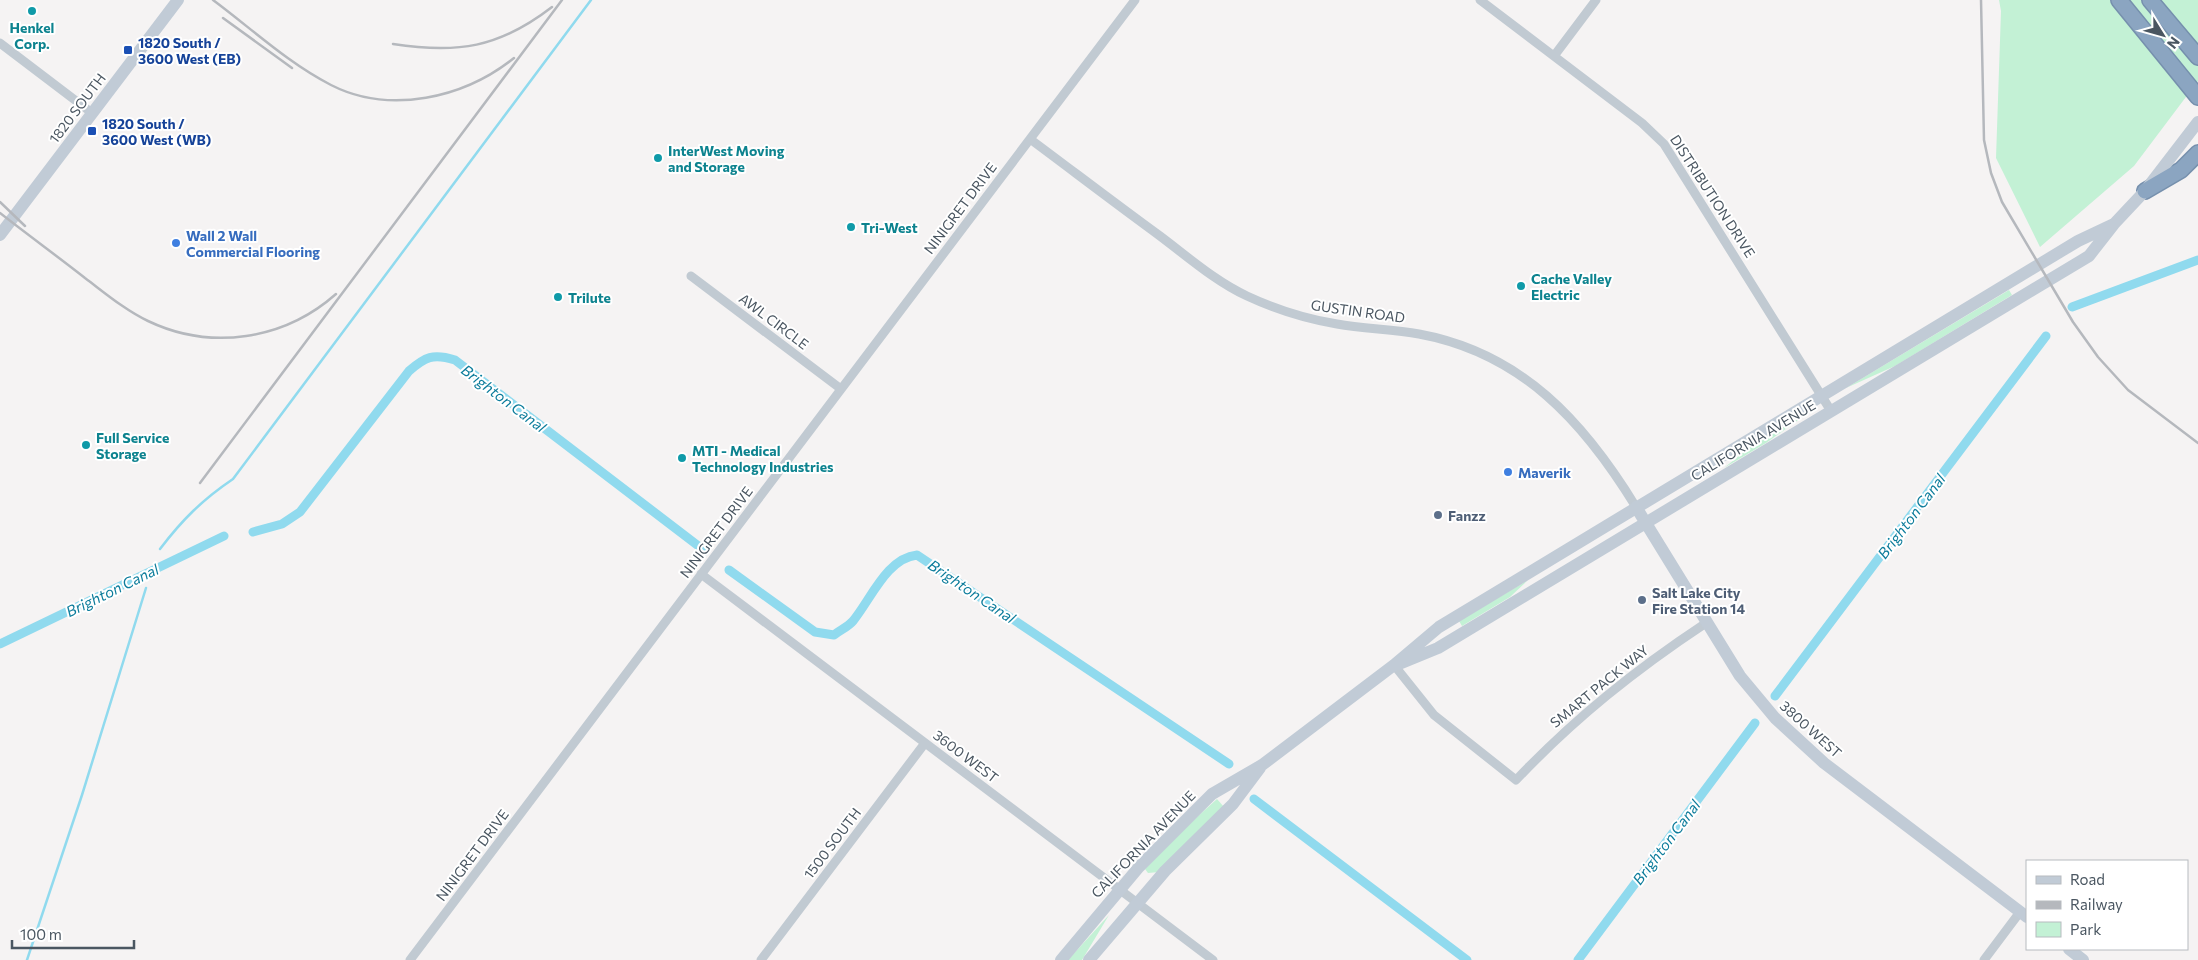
<svg xmlns="http://www.w3.org/2000/svg" width="2198" height="960" font-family="Commissioner,sans-serif">
  <style>
    .green { fill: #c3f1d5 }
    .lines { fill: none; stroke-linecap: round; stroke-linejoin: round }
    .stream { stroke: #90daee; stroke-width: 2.5 }
    .canal { stroke: #90daee; stroke-width: 9 }
    .highway-casing { stroke: #7690ad; stroke-width: 18 }
    .street { stroke: #c1cad2; stroke-width: 9 }
    .secondary { stroke: #c1cbd6; stroke-width: 12 }
    .highway { stroke: #8ba5c1; stroke-width: 15 }
    .rail { stroke: #b5b8bd; stroke-width: 2.5 }
    .culture-dot { fill: #0f9aa8; stroke: #fff; stroke-width: 2 }
    .transit-dot { fill: #1a4fb4; stroke: #fff; stroke-width: 2 }
    .shop-dot { fill: #3f7fe0; stroke: #fff; stroke-width: 2 }
    .service-dot { fill: #5c6f8a; stroke: #fff; stroke-width: 2 }
    .labels { text-anchor: middle; dominant-baseline: central; stroke-width: 4; stroke-linejoin: round; paint-order: stroke }
    .culture-label { font-size: 14px; font-weight: bold; fill: #0d838f; stroke: #fff; text-anchor: start }
    .transit-label { font-size: 14px; font-weight: bold; fill: #164399; stroke: #fff; text-anchor: start }
    .street-label { font-size: 14px; fill: #4a5661; stroke: #fff }
    .shop-label { font-size: 14px; font-weight: bold; fill: #366cbe; stroke: #fff; text-anchor: start }
    .service-label { font-size: 14px; font-weight: bold; fill: #4e5e75; stroke: #fff; text-anchor: start }
    .water-label { font-size: 15px; font-style: italic; fill: #0c7c9b; stroke: #fff }
  </style>
  <rect width="100%" height="100%" fill="#f5f3f3"/>
  <path class="green" d="M1999,0h199v81l-64,85 -94,81 -44,-89 5,-147z
    M2009,290l3,5 -117,71 -49,22z
    M1808,413l-42,30 -42,25 27,-22z
    M1528,580l-18,17 -48,29 -3,-5z
    M1217,799l7,8 -65,65 -11,1 -3,-4 30,-32z
    M1109,915l-27,45h-14z"/>
  <g class="lines">
    <path class="stream" d="M160,549c22,-29 42,-49 73,-70l358,-479
      M27,960l55,-165 64,-207"/>
    <path class="canal" d="M2072,307l126,-47
      M253,532l29,-8 18,-12 109,-141c16,-14 24,-18 46,-11l250,191
      M729,570l86,62 19,3c6,-5 14,-8 19,-14 18,-22 34,-63 64,-66l312,209
      M0,644l224,-108
      M1775,696l271,-360
      M1254,799l213,161
      M1578,960l177,-237"/>
    <defs>
      <path id="highway" d="M2119,0l79,97
        M2150,0l48,57
        M2145,191l36,-21 17,-17"/>
    </defs>
    <use href="#highway" class="highway-casing"/>
    <path class="street" d="M1480,0l162,123 22,21 167,267
      M0,43l92,70
      M1554,56l42,-56
      M1030,139c43,32 86,65 130,97 28,21 55,45 87,60 28,13 59,23 90,28 27,5 55,5 82,10 103,19 165,88 217,173
      M691,276l150,113
      M701,574l512,386
      M1394,665l40,50 82,65c59,-62 119,-110 190,-157
      M410,960l725,-960
      M761,960l164,-217
      M1984,960l36,-48"/>
    <path class="secondary" d="M0,235l178,-235
      M1636,507l104,169 35,42 49,45 203,154
      M1399,664l39,-16 651,-392 25,-32 31,-33 53,-69
      M2069,949l14,11
      M1061,960l78,-93 73,-73 50,-29 132,-100 45,-38 639,-386 36,-17
      M1089,960l76,-89 68,-67 27,-36"/>
    <use href="#highway" class="highway"/>
    <path class="rail" d="M213,0c39,29 75,63 118,85 59,30 133,13 183,-27
      M1981,0l3,140 7,33 11,29 71,120 25,35 30,33 70,53
      M223,18l69,50
      M393,44c64,10 106,4 159,-37
      M0,202l25,24
      M0,213c28,22 57,43 85,65 20,15 40,32 63,43 63,30 136,19 188,-27
      M200,483l362,-483"/>
  </g>
  <g class="culture-dot">
    <circle cx="32" cy="11" r="5"/>
    <circle cx="658" cy="158" r="5"/>
    <circle cx="851" cy="227" r="5"/>
    <circle cx="1521" cy="286" r="5"/>
    <circle cx="558" cy="297" r="5"/>
    <circle cx="86" cy="445" r="5"/>
    <circle cx="682" cy="458" r="5"/>
  </g>
  <g class="transit-dot">
    <rect x="123" y="45" width="10" height="10" rx="2.5"/>
    <rect x="87" y="126" width="10" height="10" rx="2.5"/>
  </g>
  <g class="shop-dot">
    <circle cx="176" cy="243" r="5"/>
    <circle cx="1508" cy="472" r="5"/>
  </g>
  <g class="service-dot">
    <circle cx="1438" cy="515" r="5"/>
    <circle cx="1642" cy="600" r="5"/>
  </g>
  <g class="labels">
    <g class="culture-label">
      <text x="32" y="27" text-anchor="middle">Henkel<tspan x="32" dy="16">Corp.</tspan></text>
      <text x="668" y="150">InterWest Moving<tspan x="668" dy="16">and Storage</tspan></text>
      <text x="861" y="227">Tri-West</text>
      <text x="1531" y="278">Cache Valley<tspan x="1531" dy="16">Electric</tspan></text>
      <text x="568" y="297">Trilute</text>
      <text x="96" y="437">Full Service<tspan x="96" dy="16">Storage</tspan></text>
      <text x="692" y="450">MTI - Medical<tspan x="692" dy="16">Technology Industries</tspan></text>
    </g>
    <g class="transit-label">
      <text x="138" y="42">1820 South /<tspan x="138" dy="16">3600 West (EB)</tspan></text>
      <text x="102" y="123">1820 South /<tspan x="102" dy="16">3600 West (WB)</tspan></text>
    </g>
    <g class="street-label">
      <text transform="translate(77 108) rotate(-53)">1820 SOUTH</text>
      <text transform="translate(1713 196) rotate(57)">DISTRIBUTION DRIVE</text>
      <text transform="translate(960 208) rotate(-53)">NINIGRET DRIVE</text>
      <text transform="translate(1358 311) rotate(8)">GUSTIN ROAD</text>
      <text transform="translate(774 321) rotate(37)">AWL CIRCLE</text>
      <text transform="translate(1753 440) rotate(-31)">CALIFORNIA AVENUE</text>
      <text transform="translate(716 532) rotate(-53)">NINIGRET DRIVE</text>
      <text transform="translate(1599 686) rotate(-39)">SMART PACK WAY</text>
      <text transform="translate(1811 729) rotate(42)">3800 WEST</text>
      <text transform="translate(966 756) rotate(37)">3600 WEST</text>
      <text transform="translate(832 843) rotate(-53)">1500 SOUTH</text>
      <text transform="translate(1143 844) rotate(-46)">CALIFORNIA AVENUE</text>
      <text transform="translate(472 855) rotate(-53)">NINIGRET DRIVE</text>
    </g>
    <g class="shop-label">
      <text x="186" y="235">Wall 2 Wall<tspan x="186" dy="16">Commercial Flooring</tspan></text>
      <text x="1518" y="472">Maverik</text>
    </g>
    <g class="service-label">
      <text x="1448" y="515">Fanzz</text>
      <text x="1652" y="592">Salt Lake City<tspan x="1652" dy="16">Fire Station 14</tspan></text>
    </g>
    <g class="water-label">
      <text transform="translate(504 398) rotate(37)">Brighton Canal</text>
      <text transform="translate(1911 516) rotate(-53)">Brighton Canal</text>
      <text transform="translate(112 590) rotate(-26)">Brighton Canal</text>
      <text transform="translate(972 591) rotate(34)">Brighton Canal</text>
      <text transform="translate(1666 842) rotate(-53)">Brighton Canal</text>
    </g>
  </g>
  <rect x="2026" y="860" width="162" height="90" fill="#ffffff" stroke="#b7bbc0"/>
  <rect x="2036" y="876" width="25" height="8" fill="#c1cbd6" stroke="#b7bbc0"/>
  <text x="2070" y="885" font-size="15" fill="#4a5661">Road</text>
  <rect x="2036" y="901" width="25" height="8" fill="#b5b8bd" stroke="#b7bbc0"/>
  <text x="2070" y="910" font-size="15" fill="#4a5661">Railway</text>
  <rect x="2036" y="922" width="25" height="15" fill="#c3f1d5" stroke="#b7bbc0"/>
  <text x="2070" y="935" font-size="15" fill="#4a5661">Park</text>
  <g transform="translate(2163 35) rotate(127)" stroke="#ffffff" stroke-width="4" paint-order="stroke">
  <path d="M0-4L9 19L0 12L-9 19Z" fill="#4a5661"/>
  <text y="-8" font-size="14" font-weight="bold" text-anchor="middle" fill="#4a5661">N</text>
  </g>
  <path d="M12 940v8h122v-8" fill="none" stroke="#4a5661" stroke-width="2.5"/>
  <text x="20" y="940" font-size="15" fill="#4a5661" stroke="#ffffff" stroke-width="4" paint-order="stroke">100 m</text>
</svg>
